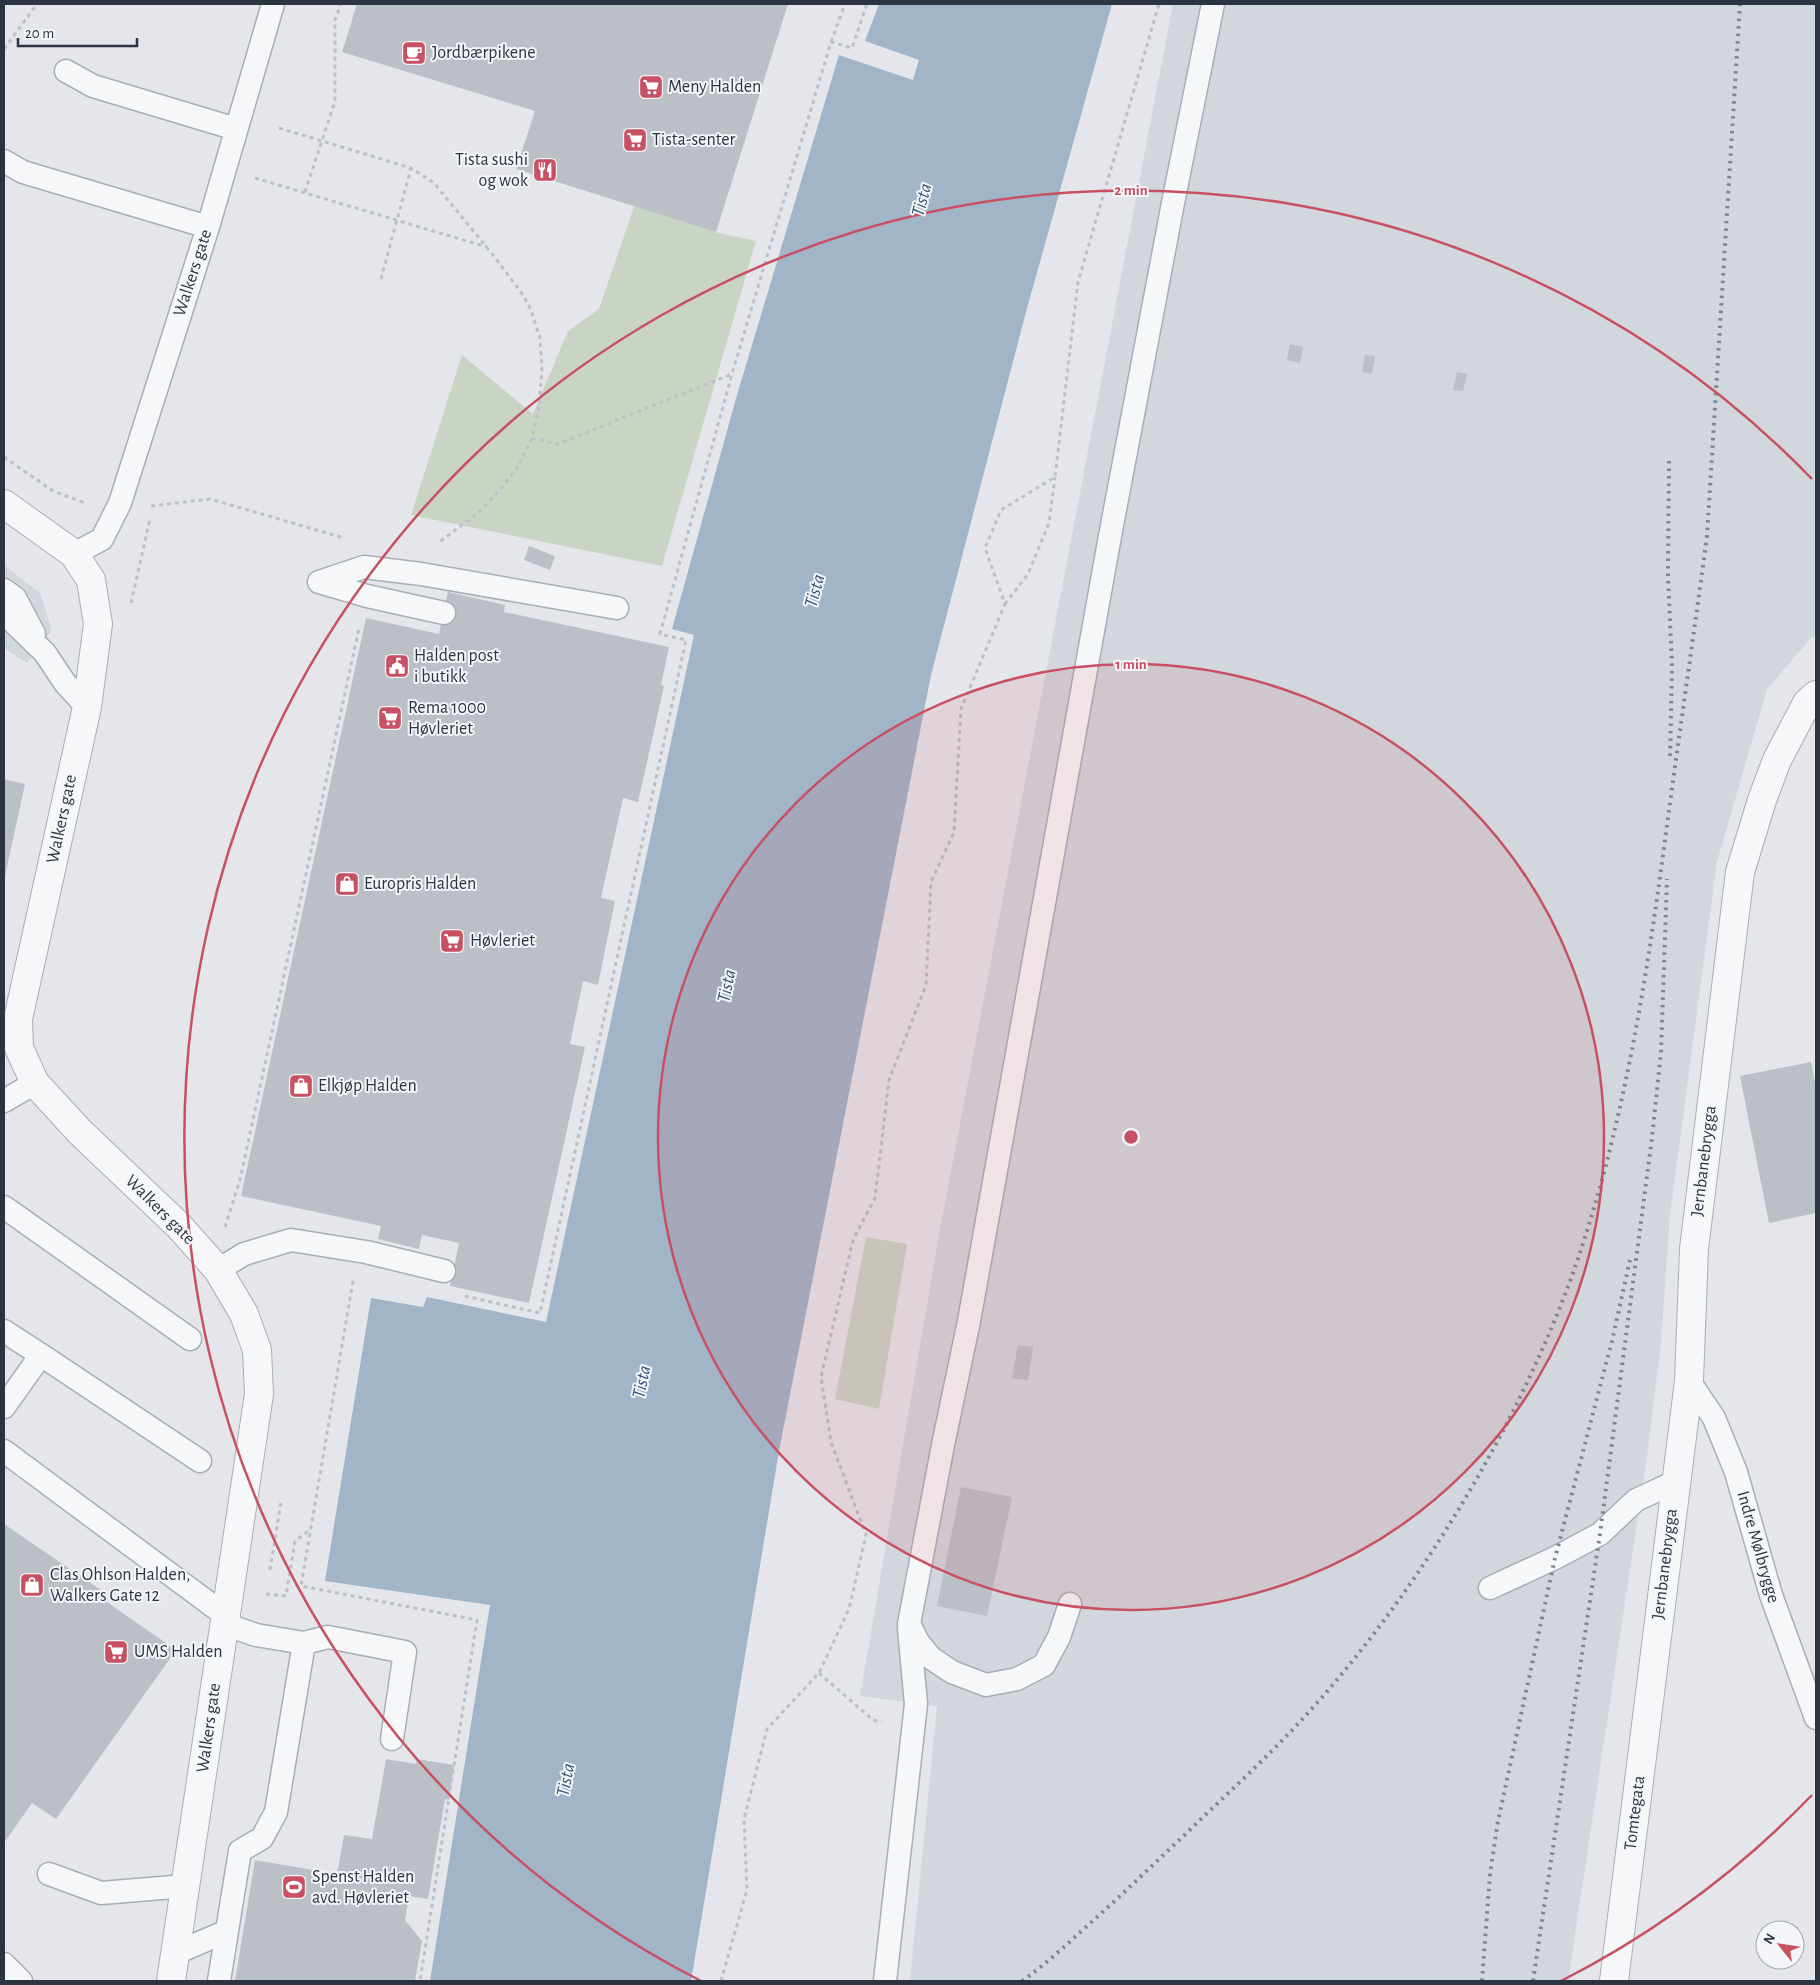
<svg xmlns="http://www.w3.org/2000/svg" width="1820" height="1985" font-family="'Alegreya Sans',sans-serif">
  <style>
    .built { fill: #d2d6dd }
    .green { fill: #c9d4c5 }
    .water { fill: #a1b4c8 }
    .building { fill: #bbc0c7 }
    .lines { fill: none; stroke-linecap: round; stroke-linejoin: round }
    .service-casing { stroke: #a9adb5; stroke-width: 25 }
    .minor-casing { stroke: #a9adb5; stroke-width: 30 }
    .path { stroke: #bdc0c6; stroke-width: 3; stroke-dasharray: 4 4; stroke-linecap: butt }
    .service { stroke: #f6f7f9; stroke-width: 22 }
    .minor { stroke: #f6f7f9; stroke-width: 28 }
    .rail { stroke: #7e8694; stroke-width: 4; stroke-dasharray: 2.5 5; stroke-linecap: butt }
    .ring { fill: none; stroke: #c75163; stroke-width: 2.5 }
    .labels { text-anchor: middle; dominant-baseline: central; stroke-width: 4; stroke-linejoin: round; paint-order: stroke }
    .poi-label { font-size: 18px; fill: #2c3442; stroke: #f3f5f8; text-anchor: start }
    .street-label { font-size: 18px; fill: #2c3442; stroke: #f3f5f8 }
    .water-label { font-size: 19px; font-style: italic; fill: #385374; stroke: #f3f5f8 }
    .centre { fill: #c75163; stroke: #f3f5f8; stroke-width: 2.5 }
    .ring-label { font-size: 15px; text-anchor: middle; font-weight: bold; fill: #c75163; stroke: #f3f5f8; stroke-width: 4; stroke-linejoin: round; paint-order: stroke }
  </style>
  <rect width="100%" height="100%" fill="#e4e6eb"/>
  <path class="built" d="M1173,4h643v632l-6,3 -43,50 -50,173 -47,353 -9,127 -13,108 -80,531h-658l27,-275 -77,-10 80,-467z
    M4,565l36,28 12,37 -25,33 -23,-15z"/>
  <path class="green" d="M635,204l84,29 37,8 -94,325 -251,-51 51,-160 71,59 35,-83 31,-22z
    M866,1237l41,7 -28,165 -44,-10z"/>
  <path class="water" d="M879,4h233l-86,308 -95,363 -152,776 -88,530h-261l60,-376 -165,-24 46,-283 52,9 4,-10 119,25 148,-687 -22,-6 65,-234 102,-340 74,25 6,-20 -54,-19z"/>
  <path class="building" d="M357,4h431l-72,228 -200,-63 19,-58 -193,-59z
    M1290,344l13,3 -3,16 -13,-3z
    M1365,355l10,1 -3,18 -10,-2z
    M1457,372l10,2 -4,17 -10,-1z
    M529,546l26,10 -5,14 -26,-10z
    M448,592l57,13 -1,7 165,35 -8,38 3,1 -26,116 -15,-4 -22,100 14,3 -17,84 -15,-4 -13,63 15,3 -56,256 -79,-17 9,-43 -37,-8 -3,14 -41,-10 3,-13 -140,-30 125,-578 73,16z
    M4,779l21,5 -20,92h-1z
    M1811,1062l5,25v126l-47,10 -29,-147z
    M1018,1345l15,2 -5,33 -16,-2z
    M961,1487l51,10 -25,119 -50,-10z
    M4,1524l104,71 -4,5 72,50 -120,169 -24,-16 -28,40z
    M386,1759l30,5 1,-5 37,6 -5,35 -4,-1 -17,100 -19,-3 -4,24 17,21 -7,40h-180l20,-121 82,14 7,-39 28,4z"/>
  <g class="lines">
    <defs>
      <path id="service" d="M66,71l27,15 143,43
        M4,161l19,11 185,55
        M74,554l28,-15 18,-36 88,-276 65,-223
        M4,590l11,8 19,36
        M4,613l41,40 20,30 22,24
        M444,613l-77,-17 -48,-14 45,-15 57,7 196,34
        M4,1101l31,-18
        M4,1207l186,132
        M218,1270l26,-16 47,-14 75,12 78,19
        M4,1331l37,24 -37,52
        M41,1355l159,106
        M1689,1381l25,37 22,54 35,123 45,123
        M4,1451l221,164
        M1490,1588l65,-30 45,-24 36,-34 39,-18
        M1070,1604l-11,33 -15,28 -27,14 -31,6 -34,-13 -21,-14 -13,-16 -9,-18 34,-179 26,-124 141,-785 63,-333 40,-199
        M304,1643l24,-6 77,15 -13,87
        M49,1874l52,19 85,-7
        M176,1953l51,-22 13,-80 22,-13 14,-26 28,-169 -48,-8 -32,-11
        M4,1964l17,17
        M219,1981l8,-50
        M885,1981l31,-277 -7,-75"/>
      <path id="minor" d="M4,504l70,50 17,26 7,44 -11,83 -69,312 1,29 16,35 45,49 99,94 39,44 26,44 13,36 2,44 -88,587
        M1614,1981l75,-600 5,-132 46,-377 22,-72 15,-40 30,-57 9,-8"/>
    </defs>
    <use href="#service" class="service-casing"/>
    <use href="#minor" class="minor-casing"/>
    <path class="path" d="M831,42l14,-38
      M4,49l33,-45
      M591,63l21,-59
      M279,128l132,40 23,15 63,77 26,35 8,15 9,28 2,32 -3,36 -7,32 -16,32 -19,23 -19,20 -40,30
      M255,178l232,69
      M305,192l30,-91v-81l6,-16
      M381,279l30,-111
      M532,438l26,6 174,-70
      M4,457l49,34 32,12
      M151,506l59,-7 134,39
      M131,603l19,-84
      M1005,604l23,-30 21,-51 6,-46
      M225,1227l15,-47 119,-552
      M353,1281l-52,305 176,34 -57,361
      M465,1296l75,17 146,-673 -26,-6 72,-260 99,-332 21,6 15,-44
      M270,1570l11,-68
      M266,1594l20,2 9,-55 16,-12
      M819,1673l54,47 9,2
      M721,1981l26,-91 -3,-71 23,-90 52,-56 30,-64 17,-74 -35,-93 -10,-65 32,-137 22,-42 14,-118 37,-95 5,-103 23,-50 7,-123 44,-105 -20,-56 16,-38 54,-33 23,-195 81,-278"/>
    <use href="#service" class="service"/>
    <use href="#minor" class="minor"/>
    <path class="rail" d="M1669,461l-1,115 4,90 -2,93
      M1022,1981c23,-16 43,-35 64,-54 37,-33 73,-68 109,-102 34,-33 69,-65 101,-99 117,-125 219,-293 277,-453 51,-145 74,-296 94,-448 13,-96 27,-192 40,-289l33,-532
      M1482,1981l8,-107 8,-53 57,-263 57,-217 18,-81
      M1533,1981l67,-447 52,-396 9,-86 6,-173"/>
  </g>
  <circle cx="1131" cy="1137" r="473" fill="#c75163" fill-opacity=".12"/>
  <g class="ring">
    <circle cx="1131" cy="1137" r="473"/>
    <path d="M1812 1795A947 947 0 0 1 1561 1981M701 1981A947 947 0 1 1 1812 479"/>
  </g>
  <defs>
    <symbol id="cafe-square" viewBox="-11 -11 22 22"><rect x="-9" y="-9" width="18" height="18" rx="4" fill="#c75163" stroke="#f3f5f8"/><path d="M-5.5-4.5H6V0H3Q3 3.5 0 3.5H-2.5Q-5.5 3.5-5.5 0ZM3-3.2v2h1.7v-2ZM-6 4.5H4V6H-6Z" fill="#fff"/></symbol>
    <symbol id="supermarket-square" viewBox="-11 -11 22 22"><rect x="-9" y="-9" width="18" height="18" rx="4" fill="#c75163" stroke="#f3f5f8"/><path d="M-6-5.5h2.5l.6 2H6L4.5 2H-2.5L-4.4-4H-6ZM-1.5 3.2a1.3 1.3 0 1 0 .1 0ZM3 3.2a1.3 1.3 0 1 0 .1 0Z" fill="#fff"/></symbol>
    <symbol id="restaurant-square" viewBox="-11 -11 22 22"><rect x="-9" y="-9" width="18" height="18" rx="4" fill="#c75163" stroke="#f3f5f8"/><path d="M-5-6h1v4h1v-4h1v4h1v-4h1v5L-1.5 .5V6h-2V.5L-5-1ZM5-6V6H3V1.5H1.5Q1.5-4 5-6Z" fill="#fff"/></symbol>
    <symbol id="civic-square" viewBox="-11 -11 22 22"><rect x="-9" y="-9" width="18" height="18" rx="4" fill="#c75163" stroke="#f3f5f8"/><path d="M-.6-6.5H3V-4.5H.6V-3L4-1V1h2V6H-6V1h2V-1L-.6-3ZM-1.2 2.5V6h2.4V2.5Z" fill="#fff"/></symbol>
    <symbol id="shop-square" viewBox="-11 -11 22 22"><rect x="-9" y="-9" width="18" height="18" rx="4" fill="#c75163" stroke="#f3f5f8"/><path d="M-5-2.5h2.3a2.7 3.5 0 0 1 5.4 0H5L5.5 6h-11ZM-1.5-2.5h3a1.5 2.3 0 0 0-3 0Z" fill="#fff"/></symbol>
    <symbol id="stadium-square" viewBox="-11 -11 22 22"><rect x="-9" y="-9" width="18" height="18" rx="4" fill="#c75163" stroke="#f3f5f8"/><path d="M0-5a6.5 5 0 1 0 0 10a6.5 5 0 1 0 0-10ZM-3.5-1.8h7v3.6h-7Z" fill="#fff"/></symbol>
  </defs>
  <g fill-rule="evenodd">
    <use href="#cafe-square" x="400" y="39" width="28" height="28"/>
    <use href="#supermarket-square" x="637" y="73" width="28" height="28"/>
    <use href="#supermarket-square" x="621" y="126" width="28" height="28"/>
    <use href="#restaurant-square" x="531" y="156" width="28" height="28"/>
    <use href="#civic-square" x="383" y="652" width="28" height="28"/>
    <use href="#supermarket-square" x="376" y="704" width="28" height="28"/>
    <use href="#shop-square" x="333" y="870" width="28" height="28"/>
    <use href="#supermarket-square" x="438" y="927" width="28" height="28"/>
    <use href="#shop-square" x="287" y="1072" width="28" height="28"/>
    <use href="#shop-square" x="18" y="1571" width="28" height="28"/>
    <use href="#supermarket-square" x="102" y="1638" width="28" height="28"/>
    <use href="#stadium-square" x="280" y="1873" width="28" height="28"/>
  </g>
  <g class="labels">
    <g class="poi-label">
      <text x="432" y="53">Jordbærpikene</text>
      <text x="668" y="87">Meny Halden</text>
      <text x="652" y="140">Tista-senter</text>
      <text x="528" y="160" text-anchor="end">Tista sushi<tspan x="528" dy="21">og wok</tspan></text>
      <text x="414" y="656">Halden post<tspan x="414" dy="21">i butikk</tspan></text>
      <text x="408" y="708">Rema 1000<tspan x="408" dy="21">Høvleriet</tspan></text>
      <text x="364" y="884">Europris Halden</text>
      <text x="470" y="941">Høvleriet</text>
      <text x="318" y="1086">Elkjøp Halden</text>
      <text x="50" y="1575">Clas Ohlson Halden,<tspan x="50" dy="21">Walkers Gate 12</tspan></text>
      <text x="134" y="1652">UMS Halden</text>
      <text x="312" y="1877">Spenst Halden<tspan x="312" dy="21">avd. Høvleriet</tspan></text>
    </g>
    <g class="street-label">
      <text transform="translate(193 273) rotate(-72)">Walkers gate</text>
      <text transform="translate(62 819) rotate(-78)">Walkers gate</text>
      <text transform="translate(1704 1161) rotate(-83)">Jernbanebrygga</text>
      <text transform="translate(160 1210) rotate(45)">Walkers gate</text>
      <text transform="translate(1758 1547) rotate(74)">Indre Mølbrygge</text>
      <text transform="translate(1665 1564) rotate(-83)">Jernbanebrygga</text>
      <text transform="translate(209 1728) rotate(-82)">Walkers gate</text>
      <text transform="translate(1635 1813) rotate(-83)">Tomtegata</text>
    </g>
    <g class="water-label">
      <text transform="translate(922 200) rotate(-75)">Tista</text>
      <text transform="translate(815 591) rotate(-75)">Tista</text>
      <text transform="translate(727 986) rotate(-78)">Tista</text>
      <text transform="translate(642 1382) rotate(-78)">Tista</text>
      <text transform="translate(566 1780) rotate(-79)">Tista</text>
    </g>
  </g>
  <circle cx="1131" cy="1137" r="8" class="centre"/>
  <g class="ring-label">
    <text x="1131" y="195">2 min</text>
    <text x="1131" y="669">1 min</text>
  </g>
  <rect width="1820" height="1985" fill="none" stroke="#2c3442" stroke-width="10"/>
  <g transform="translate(1780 1945) rotate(300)"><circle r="24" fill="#f3f5f8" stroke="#a3a8af"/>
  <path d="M0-4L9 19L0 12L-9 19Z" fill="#c75163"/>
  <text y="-8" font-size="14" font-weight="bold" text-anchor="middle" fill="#2c3442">N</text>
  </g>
  <path d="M18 38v8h119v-8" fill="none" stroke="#2c3442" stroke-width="2.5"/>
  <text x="25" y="38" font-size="15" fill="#2c3442" stroke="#f3f5f8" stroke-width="4" paint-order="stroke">20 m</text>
</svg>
